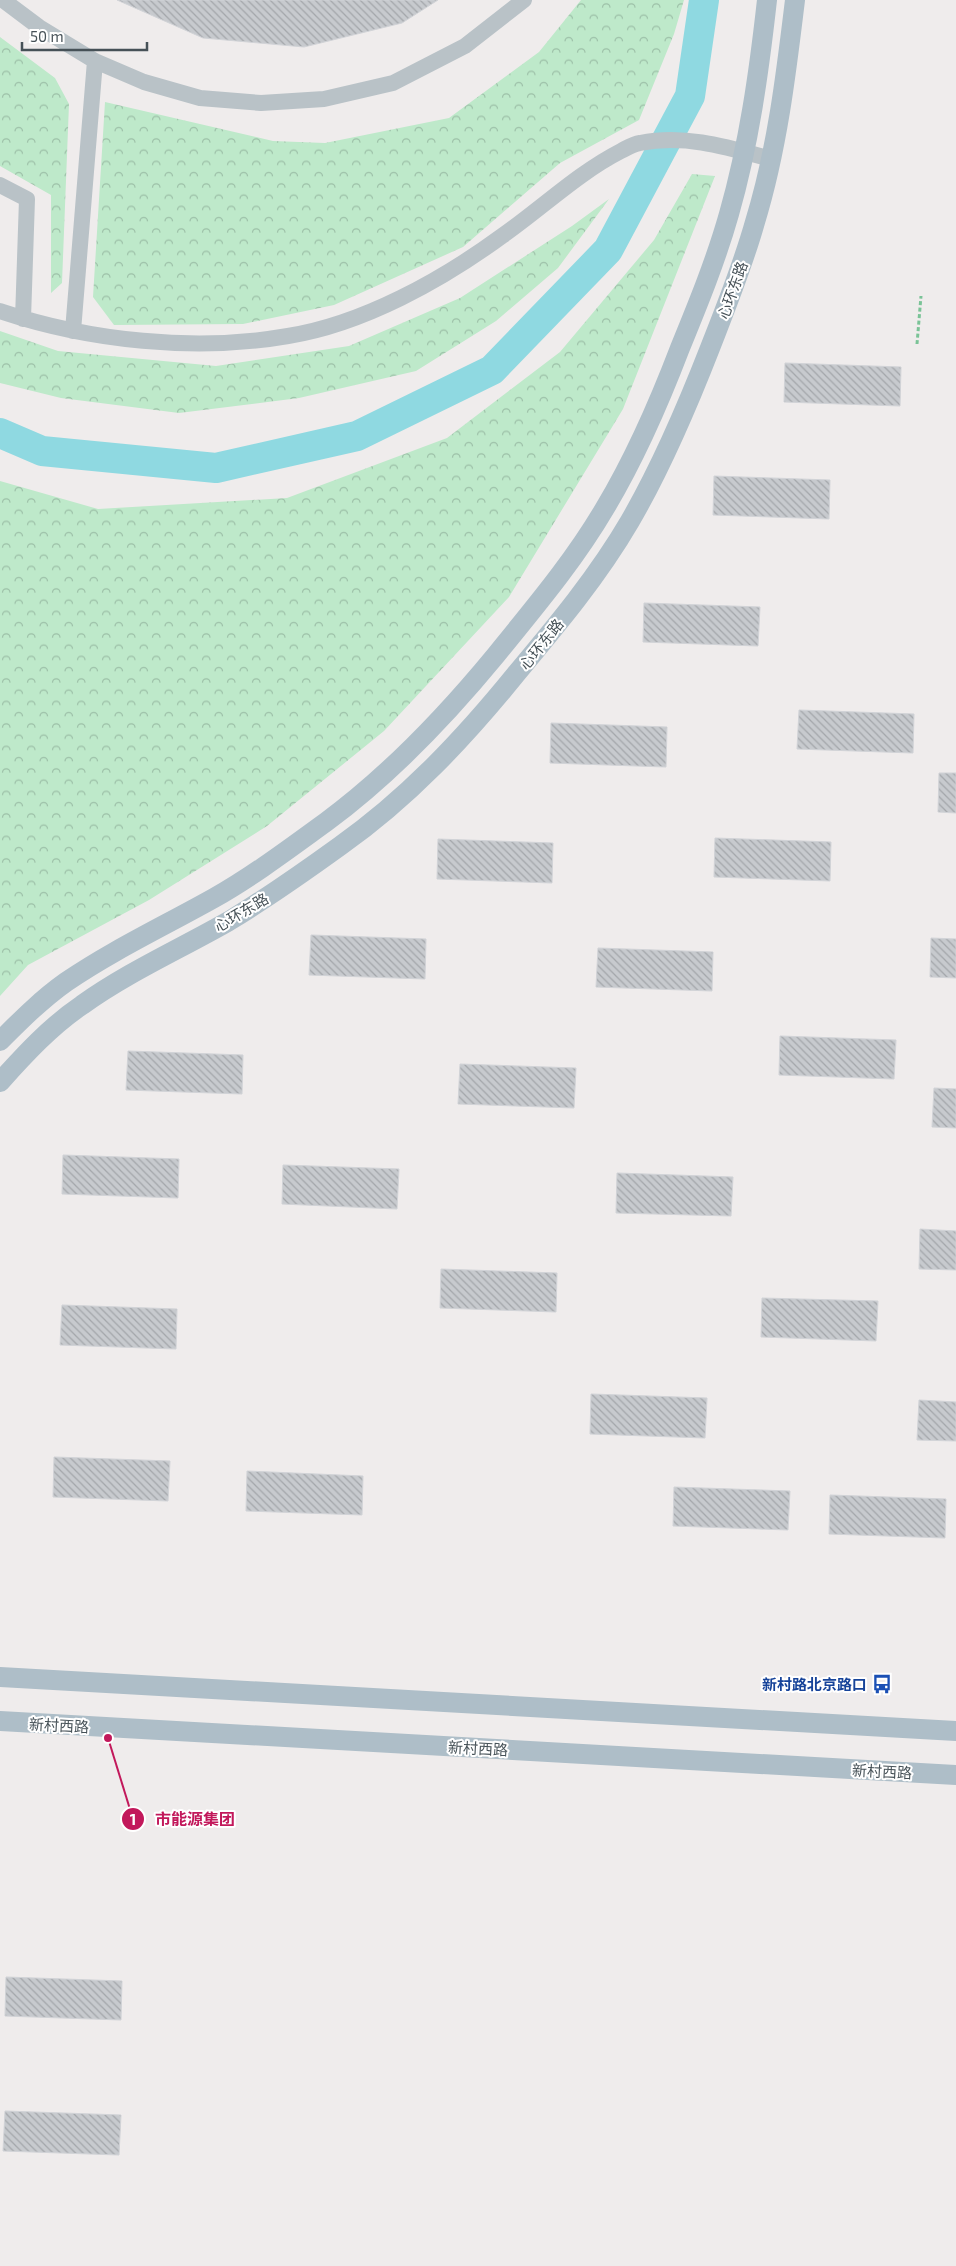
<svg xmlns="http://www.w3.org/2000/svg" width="956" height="2266" font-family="'Exo 2','Noto Sans SC',sans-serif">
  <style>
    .park { fill: url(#park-crowns) }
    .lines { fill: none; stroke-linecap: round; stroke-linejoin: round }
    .river { stroke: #8fd9e1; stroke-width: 30 }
    .building { fill: url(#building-back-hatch); stroke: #d1d3d7 }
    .path { stroke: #7ac397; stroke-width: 3; stroke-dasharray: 4 2.5; stroke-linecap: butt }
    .minor { stroke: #b9c2c7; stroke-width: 16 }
    .major { stroke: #aebec8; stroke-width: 20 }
    .labels { text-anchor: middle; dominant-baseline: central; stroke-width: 4; stroke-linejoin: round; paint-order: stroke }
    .street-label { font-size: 15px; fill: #465157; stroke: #fff }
    .transit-label { font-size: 15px; font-weight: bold; fill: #164399; stroke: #fff; text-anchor: end }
    .leader { fill: none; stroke: #c2185b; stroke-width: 2 }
    .callout-dot { fill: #c2185b; stroke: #fff; stroke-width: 2 }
    .mark-label { font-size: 15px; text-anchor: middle; font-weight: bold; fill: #fff }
    .callout-label { font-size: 16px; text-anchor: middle; font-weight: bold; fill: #c2185b; stroke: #fff; stroke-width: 4; stroke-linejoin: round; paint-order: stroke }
  </style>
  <defs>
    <pattern id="park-crowns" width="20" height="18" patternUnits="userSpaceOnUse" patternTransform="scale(1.25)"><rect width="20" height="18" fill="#bee9ca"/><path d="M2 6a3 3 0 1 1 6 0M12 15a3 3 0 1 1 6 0" fill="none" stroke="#9cbfa7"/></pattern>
    <pattern id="building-back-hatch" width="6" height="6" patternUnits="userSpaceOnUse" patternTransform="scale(1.25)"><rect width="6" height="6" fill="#c7cace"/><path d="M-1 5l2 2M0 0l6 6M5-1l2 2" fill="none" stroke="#a3a6aa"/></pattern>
  </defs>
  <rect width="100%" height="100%" fill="#efecec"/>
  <path class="park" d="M581,0h103l-10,34 -35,86 -79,43 -97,84 -129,58 -91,19 -129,1 -21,-28 12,-195 168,39 52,2 124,-25 90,-66z
    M0,37l55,41 14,26 -7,179 -11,10v-98l-51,-29z
    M692,174l23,2 -92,233 -114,188 -125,134 -117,95 -118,74 -121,65 -28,31v-515l98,28 189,-11 160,-60 113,-86 94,-112z
    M609,199l-51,69 -62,53 -80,50 -117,27 -120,15 -118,-15 -61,-15v-52l58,20 158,15 133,-20 111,-48 112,-72z"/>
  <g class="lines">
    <path class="river" d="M0,433l42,18 174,17 141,-32 135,-66 116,-120 82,-154 14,-96"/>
  </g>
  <path class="building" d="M117,0h321l-36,23 -98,24 -101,-9z
    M785,363l116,4 -1,39 -116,-4z
    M714,476l116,4 -1,39 -116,-4z
    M644,603l116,4 -2,39 -115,-4z
    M799,710l115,4 -1,39 -116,-4z
    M551,723l116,4 -1,40 -116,-4z
    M939,773h17v40l-18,-1z
    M715,838l116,4 -1,39 -116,-4z
    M438,839l115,4 -1,40 -115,-4z
    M311,935l115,4 -1,40 -116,-4z
    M931,938l25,1v39l-26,-1z
    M598,948l115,4 -1,39 -116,-4z
    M780,1036l116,4 -2,39 -115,-4z
    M128,1051l115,4 -1,39 -116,-4z
    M460,1064l116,4 -2,40 -116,-4z
    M934,1088l22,1v39l-24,-1z
    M63,1155l116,4 -1,39 -116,-4z
    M283,1165l116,4 -2,40 -115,-5z
    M617,1173l116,4 -2,39 -115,-3z
    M920,1229l36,2v39l-37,-1z
    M441,1269l116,4 -1,39 -116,-4z
    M762,1298l116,3 -2,40 -115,-4z
    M62,1305l115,4 -1,40 -116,-4z
    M591,1394l116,4 -2,40 -115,-4z
    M919,1400l37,2v39l-39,-1z
    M54,1457l116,4 -2,40 -115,-4z
    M247,1471l116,5 -1,39 -116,-4z
    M674,1487l116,4 -2,39 -115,-4z
    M830,1495l116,4 -1,39 -116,-4z
    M6,1977l116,4 -1,39 -116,-4z
    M5,2111l116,4 -2,40 -116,-4z"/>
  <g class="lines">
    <path class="path" d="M917,344l4,-48"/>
    <path class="minor" d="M3,0l36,27 56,34 49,21 56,16 61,5 63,-4 69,-16 72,-37 59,-46
      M0,185l27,14 -4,120
      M0,311c89,30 196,41 288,25 75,-12 154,-56 214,-100 40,-28 76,-63 119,-85 6,-3 12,-7 19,-8 45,-9 87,4 131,16
      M73,331l22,-270"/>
    <path class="major" d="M0,1041c21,-21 42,-42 66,-59 47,-32 98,-56 148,-84 39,-22 76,-50 112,-76 65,-48 119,-105 170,-167 38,-47 78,-94 109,-147 30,-50 54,-105 75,-160 18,-44 36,-88 49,-134 20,-70 30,-142 38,-214
      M0,1082c25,-28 51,-56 82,-77 46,-33 98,-56 147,-84 38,-23 75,-49 111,-75 68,-48 124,-108 176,-172 41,-49 82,-98 114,-153 32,-55 57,-114 80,-173 16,-41 33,-83 45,-126 22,-72 31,-147 40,-222
      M0,1677l956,54
      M0,1721l956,54"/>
  </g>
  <defs>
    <symbol id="bus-bare" viewBox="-9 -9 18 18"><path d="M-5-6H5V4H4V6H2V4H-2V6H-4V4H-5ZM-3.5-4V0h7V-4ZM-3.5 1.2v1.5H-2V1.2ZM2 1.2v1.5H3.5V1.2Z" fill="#1a4fb4" stroke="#fff" stroke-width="2.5" paint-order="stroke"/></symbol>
  </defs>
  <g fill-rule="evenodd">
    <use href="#bus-bare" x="868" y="1670" width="28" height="28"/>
  </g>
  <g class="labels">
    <g class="street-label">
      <text transform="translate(732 290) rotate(-70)">心环东路</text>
      <text transform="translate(541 644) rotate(-51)">心环东路</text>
      <text transform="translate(241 912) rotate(-31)">心环东路</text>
      <text transform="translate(59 1725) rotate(3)">新村西路</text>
      <text transform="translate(478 1748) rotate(3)">新村西路</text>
      <text transform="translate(882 1771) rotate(3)">新村西路</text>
    </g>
    <g class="transit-label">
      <text x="867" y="1684">新村路北京路口</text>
    </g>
  </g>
  <path class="leader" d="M108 1738L133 1819"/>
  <g class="callout-dot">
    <circle cx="108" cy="1738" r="5"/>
    <circle cx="133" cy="1819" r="12"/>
  </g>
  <g class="mark-label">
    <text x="133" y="1825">1</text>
  </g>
  <g class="callout-label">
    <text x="195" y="1825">市能源集团</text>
  </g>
  <path d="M22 42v8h125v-8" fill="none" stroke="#465157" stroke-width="2.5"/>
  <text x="30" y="42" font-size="15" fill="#465157" stroke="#ffffff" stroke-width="4" paint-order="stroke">50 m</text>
</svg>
